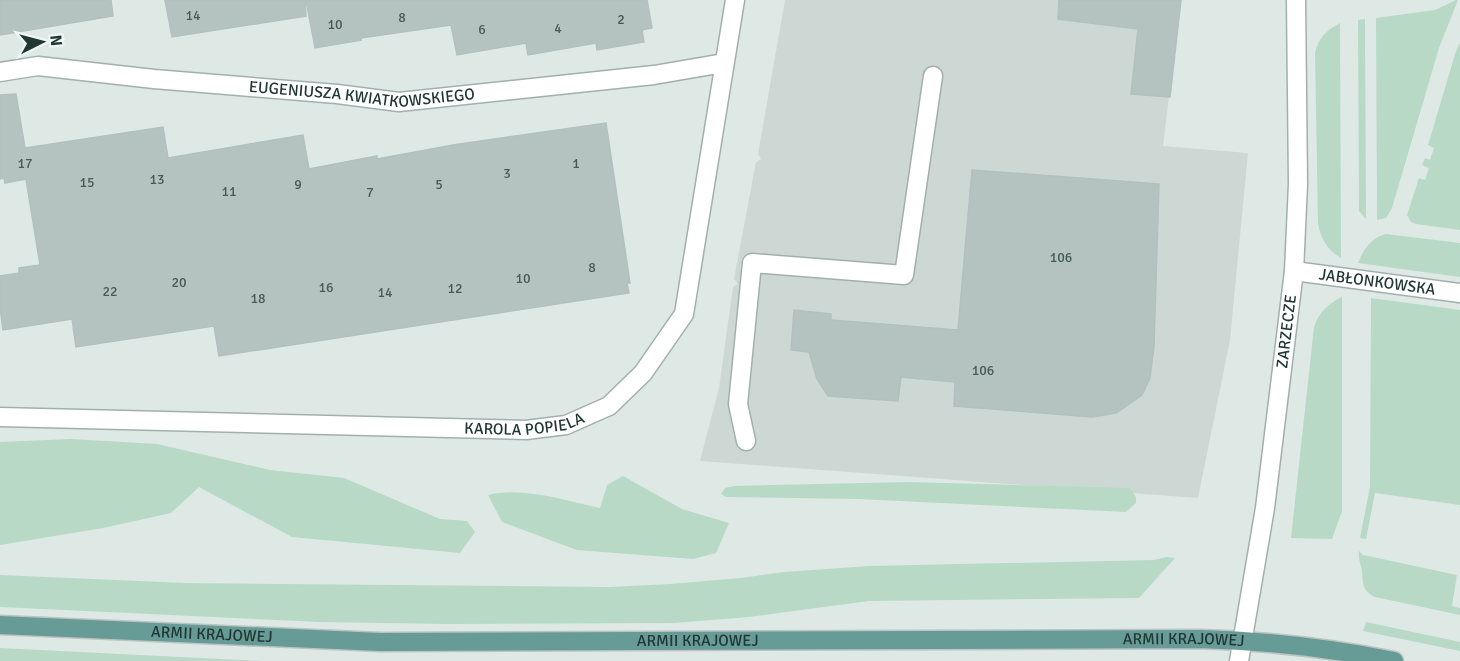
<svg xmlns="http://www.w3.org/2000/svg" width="1460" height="661" font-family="Signika,sans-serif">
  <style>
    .built { fill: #cdd8d5 }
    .green { fill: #b8d9c6 }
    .building { fill: #b4c3bf; stroke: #b1c1bd; stroke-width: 1.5 }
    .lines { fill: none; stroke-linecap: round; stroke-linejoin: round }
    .minor-casing { stroke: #a2b0ad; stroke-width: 21 }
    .major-casing { stroke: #bcc3c2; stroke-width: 21 }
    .minor { stroke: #fff; stroke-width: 18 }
    .major { stroke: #669b96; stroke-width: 18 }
    .labels { text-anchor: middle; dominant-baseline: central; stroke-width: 4.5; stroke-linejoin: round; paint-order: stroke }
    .number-label { font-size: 14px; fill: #465a57 }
    .street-label { font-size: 16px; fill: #213734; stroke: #eef6f3 }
  </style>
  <rect width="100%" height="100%" fill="#dee9e6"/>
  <path class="built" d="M785,0h396l-18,146 85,7 -18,187 -32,158 -498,-37 19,-73 14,-101 5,-3 -4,-5 22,-117 5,-3 -3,-5z"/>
  <path class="green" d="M1456,0h2l-19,48 -47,160 -6,10 -9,2 -1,-202 59,-8z
    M1365,19l1,200 -7,-8 -1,-191z
    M1340,23l1,235c-14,-8 -20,-19 -23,-34l-3,-171c4,-16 11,-22 25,-30z
    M1460,43v187l-44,-6 -5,-2 -4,-7 12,-37 6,2 4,-12 -7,-3 3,-7 5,2 4,-12 -6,-3 28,-94z
    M1386,234l74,9v34l-102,-14c5,-13 14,-26 28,-29z
    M1342,297v214l-10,28 -41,-1 23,-211c5,-15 14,-23 28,-30z
    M1371,298l89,12v195l-85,-12 -9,46 -6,-1 10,-51z
    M71,439l86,5 113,26 74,8 96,41 27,2 8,11 -15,21 -168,-16 -93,-50 -28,26 -68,15 -103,17v-103z
    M623,476l59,33 47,14 -13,30 -23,6 -116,-9 -75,-28 -14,-27c34,-9 79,6 112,13l7,-23z
    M908,482l222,6 6,9v6l-10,9 -267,-13 -133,-2 -5,-3 4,-6 9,-2z
    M1359,551l4,4 94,20 -5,31 8,2v7l-85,-18c-13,-7 -12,-13 -13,-26 -1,-8 -4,-10 -3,-20z
    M1167,557l8,1 -36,40 -270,3 -120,16 -75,6 -227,1 -129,-2 -318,-15v-32l185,8 424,4 61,-3 71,-6 43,-6 85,-6 285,-6z
    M1366,622l94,20v9l-97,-20z
    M0,648l263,13h-263z"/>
  <path class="building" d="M0,0h111l2,16 -113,19z
    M165,0h140l1,16 -134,21z
    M306,0h341l5,28 -10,2 2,12 -47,8 -1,-7 -68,12 -2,-12 -69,12 -6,-30 -90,13v2l-46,8z
    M1059,0h122l-11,97 -39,-3 7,-65 -80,-10z
    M16,94l9,54 138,-21 5,31 135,-23 6,34 68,-13v3l76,-14 153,-22 24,160h-3l2,10 -410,63 -5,-30 -138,21 -4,-28 -69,11 -3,-23v-31l19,-3v-5l21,-3 -14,-86 -21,4 -1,-5 -4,1v-84z
    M972,170l187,14 -5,162 -4,32 -8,17 -26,18 -24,4 -138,-11 1,-24 -54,-5 -3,24 -70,-5 -11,-17 -8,-27 -18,-2 3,-40 37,4v6l127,10z"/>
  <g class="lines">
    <defs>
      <g id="minor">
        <path id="s1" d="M0,72l38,-6 116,13 183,15 62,8 255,-27 70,-12"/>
        <path id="s2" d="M1294,271l166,22"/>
        <path id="s3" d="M0,417l526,13 40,-5 43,-19 34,-33 41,-59 51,-314"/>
        <path d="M746,441l-8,-37 14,-141 152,12 29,-199"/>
        <path id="s4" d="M1239,661l26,-153 29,-237 4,-87 -2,-184"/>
      </g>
      <g id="major">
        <path id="s5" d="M0,625l380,17 821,-3c65,2 129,9 193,22"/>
      </g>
    </defs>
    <use href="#minor" class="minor-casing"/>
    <use href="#major" class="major-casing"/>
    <use href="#minor" class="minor"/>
    <use href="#major" class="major"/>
  </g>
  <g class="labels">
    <g class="number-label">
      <text x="193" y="15">14</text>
      <text x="402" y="17">8</text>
      <text x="621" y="19">2</text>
      <text x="335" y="24">10</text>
      <text x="558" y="28">4</text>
      <text x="482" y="29">6</text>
      <text x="25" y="163">17</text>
      <text x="576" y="163">1</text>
      <text x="507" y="173">3</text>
      <text x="157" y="179">13</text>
      <text x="87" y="182">15</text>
      <text x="298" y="184">9</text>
      <text x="439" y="184">5</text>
      <text x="229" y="191">11</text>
      <text x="370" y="192">7</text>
      <text x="1061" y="257">106</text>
      <text x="592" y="267">8</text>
      <text x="523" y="278">10</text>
      <text x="179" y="282">20</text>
      <text x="326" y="287">16</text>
      <text x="455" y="288">12</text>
      <text x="110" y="291">22</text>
      <text x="385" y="292">14</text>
      <text x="258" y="298">18</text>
      <text x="983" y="370">106</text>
    </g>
    <g class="street-label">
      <text stroke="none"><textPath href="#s1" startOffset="364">EUGENIUSZA KWIATKOWSKIEGO</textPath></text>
      <text stroke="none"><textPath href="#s2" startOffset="84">JABŁONKOWSKA</textPath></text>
      <text stroke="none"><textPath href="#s4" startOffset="333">ZARZECZE</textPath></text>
      <text stroke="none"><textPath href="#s3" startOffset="525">KAROLA POPIELA</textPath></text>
      <text stroke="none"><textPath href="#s5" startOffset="212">ARMII KRAJOWEJ</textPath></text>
      <text stroke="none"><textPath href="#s5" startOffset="1184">ARMII KRAJOWEJ</textPath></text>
      <text stroke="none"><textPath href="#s5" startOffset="698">ARMII KRAJOWEJ</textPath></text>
    </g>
  </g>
  <g transform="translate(42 42) rotate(84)" stroke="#eef6f3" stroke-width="4.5" paint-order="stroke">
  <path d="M0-4.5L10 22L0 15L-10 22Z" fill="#213734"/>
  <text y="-9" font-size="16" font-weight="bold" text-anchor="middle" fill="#213734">N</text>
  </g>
</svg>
